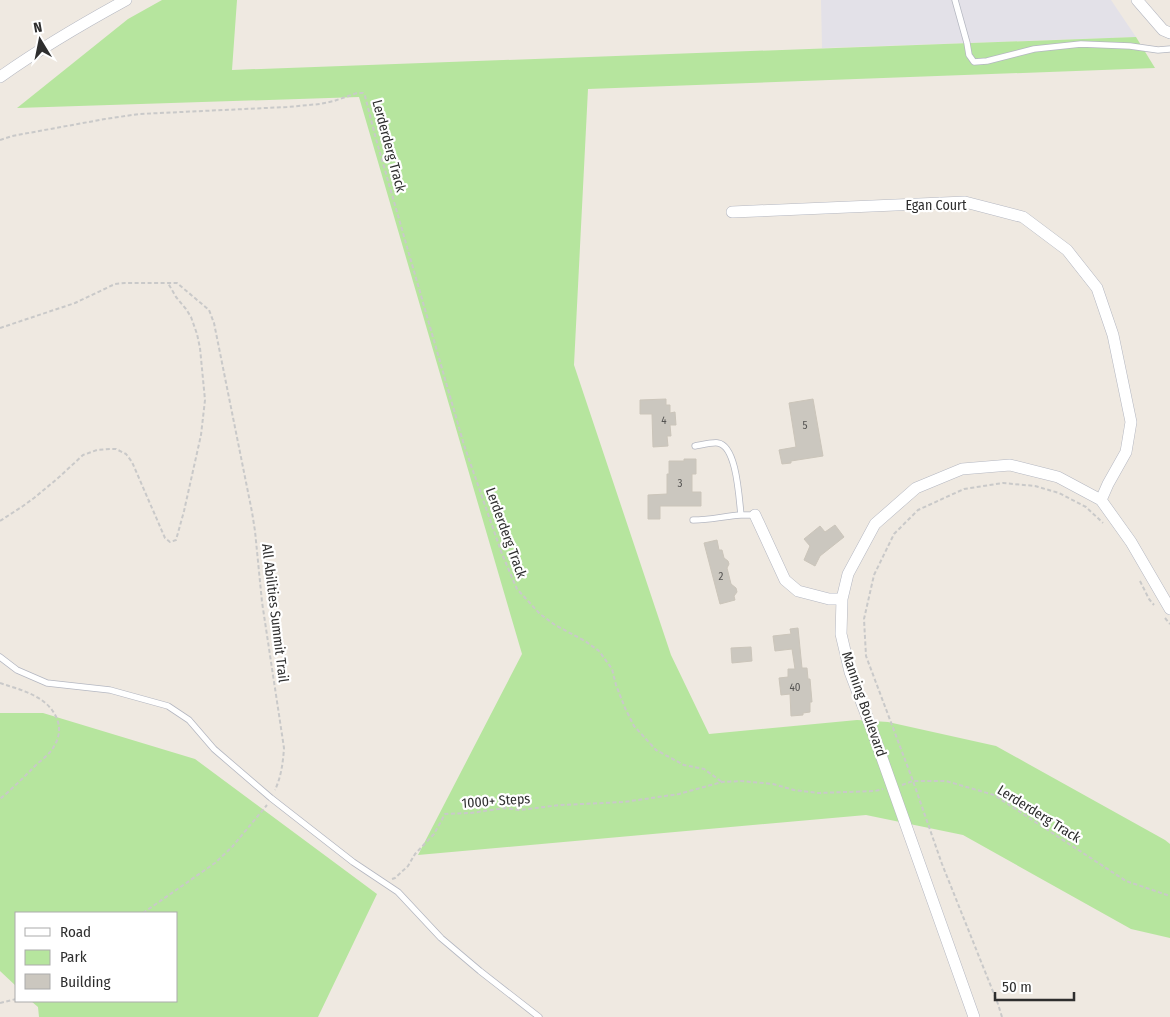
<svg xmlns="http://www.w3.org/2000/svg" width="1170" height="1017" font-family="'Fira Sans Condensed',sans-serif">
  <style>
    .industrial { fill: #e3e1e8 }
    .green { fill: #b6e59e }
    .building { fill: #cbc7bf; stroke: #cbc5ba }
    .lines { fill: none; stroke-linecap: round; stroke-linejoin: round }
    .service-casing { stroke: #b4b7c1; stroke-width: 7 }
    .minor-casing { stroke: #b4b7c1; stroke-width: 12 }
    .path { stroke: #c9c9c9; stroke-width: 2; stroke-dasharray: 4 2.5; stroke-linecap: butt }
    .service { stroke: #fff; stroke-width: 5.5 }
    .minor { stroke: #fff; stroke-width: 11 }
    .labels { text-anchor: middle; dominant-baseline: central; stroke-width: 4.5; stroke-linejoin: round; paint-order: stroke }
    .number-label { font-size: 11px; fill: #555452 }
    .street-label { font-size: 14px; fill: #2e2e2e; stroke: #fff }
  </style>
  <rect width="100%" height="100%" fill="#efe9e1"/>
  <path class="industrial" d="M821,0h290l25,37 -314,11z"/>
  <path class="green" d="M162,0h75l-5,70 904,-33 19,31 -567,21 -14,276 97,290 38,79 148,-14 31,2 108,24 169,94 5,4v94l-39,-9 -168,-94 -97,-20 -448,40 104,-201 -163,-557 -342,11 111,-89z
    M0,713h43l152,46 182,135 -59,123h-279l-1,-10 -7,-6h145v-88h-160v73l-16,-15z"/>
  <path class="building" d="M666,399v6h4v8l5,-1 1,13h-6l1,11h-4l1,10 -15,1 -1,-33h-12v-14z
    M813,399l10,57 -32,5v2l-9,1 -3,-14 17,-3 -7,-44z
    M684,459h12v15h-4v18h9v14h-41v13h-12v-24l19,-1v-20h2v-13h15z
    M835,525l9,12 -24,19 -5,10 -11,-6 6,-14 -6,-7 16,-13 5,6z
    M717,540l2,10h3l2,8 4,3 1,3 -2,4 4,16 5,4 1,4 -3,4 1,4 -15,4 -16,-61z
    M798,628l4,40h5l1,11h2l2,23h-2v10l-7,1v2l-12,1 -1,-22 -9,1 -2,-17 9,-1v-8h7l-3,-20 -17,2 -2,-15 18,-2 -1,-5z
    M751,647l1,14 -20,2 -1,-15z"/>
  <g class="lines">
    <defs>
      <path id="service" d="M955,0l12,43 2,12 5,7 13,-1 47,-12 47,-5 49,2 28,4 12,-1
        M695,446c6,-1 18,-4 23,-3 19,3 21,56 23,72h14
        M693,520c17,0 32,-4 48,-5
        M0,657l17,13 30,13 63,7 58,16 21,14 25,29 57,49 82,64 45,30 43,46 39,33 59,46"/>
      <path id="minor" d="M1137,0l26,30 7,3
        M0,77c41,-29 82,-53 126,-77
        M732,212l233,-10 58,15 44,33 30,38 16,47 18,87 -5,30 -18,32 -7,16
        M755,515l30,65 13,11 31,8h13
        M974,1017l-103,-290 -21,-55 -9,-38 1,-35 6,-25 27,-50 41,-36 46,-19 48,-4 48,12 43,23 30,42 39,67"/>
    </defs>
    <use href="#service" class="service-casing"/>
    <use href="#minor" class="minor-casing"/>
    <path class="path" d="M0,140l12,-4 93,-17 34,-5 148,-7 33,-3 14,-3 23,-8h6l2,3 11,43 88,306 38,109 15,35 23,25 15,11 30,16 14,10 13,18 4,16 9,23 9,18 22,24 28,15 20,4 18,13
      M0,328l75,-25 40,-19 10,-1h52l32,27 5,13 38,189 3,19 7,71 22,146c-1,15 -3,29 -9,42
      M0,521l23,-15 11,-8 23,-19 26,-24 14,-5 13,-1h6l10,5 6,8 33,76 5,4 6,-2 8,-29 17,-76 4,-35 -5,-52 -3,-14 -6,-17 -5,-8 -10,-12 -8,-14
      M1140,581l9,18 5,6
      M1165,618l5,6
      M0,683c21,7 48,13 57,36 4,10 2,20 -4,29 -5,8 -13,13 -19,19 -11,11 -22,22 -34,32
      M902,785l11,-4h33l48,14 132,86 44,15
      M392,879l3,-1 13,-12 7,-12 19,-20 11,-20 26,-1 34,-5 14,2 42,-5 63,-3 55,-8 43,-12 19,-1 32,3 21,6 24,3 57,-2 8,-2
      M143,913l72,-50 17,-16 35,-42
      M0,1003l16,-4
      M1002,1017l-4,-13 -56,-140 -29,-83 -47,-125 -2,-37 10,-44 20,-41 24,-24 46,-21 39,-6 32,3 24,7 27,14 17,16"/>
    <use href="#service" class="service"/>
    <use href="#minor" class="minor"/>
  </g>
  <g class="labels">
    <g class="number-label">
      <text x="664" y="420">4</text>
      <text x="805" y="425">5</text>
      <text x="680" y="483">3</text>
      <text x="721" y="576">2</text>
      <text x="795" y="687">40</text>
    </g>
    <g class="street-label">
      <text transform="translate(389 146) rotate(75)">Lerderderg Track</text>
      <text x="936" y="205">Egan Court</text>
      <text transform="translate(506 533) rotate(70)">Lerderderg Track</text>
      <text transform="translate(275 613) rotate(83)">All Abilities Summit Trail</text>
      <text transform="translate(864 704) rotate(71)">Manning Boulevard</text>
      <text transform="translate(496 801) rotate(-4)">1000+ Steps</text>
      <text transform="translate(1039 814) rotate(32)">Lerderderg Track</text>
    </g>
  </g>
  <rect x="15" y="912" width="162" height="90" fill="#ffffff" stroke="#ababab"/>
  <rect x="25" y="928" width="25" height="8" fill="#ffffff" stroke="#ababab"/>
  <text x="60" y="937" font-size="15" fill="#2e2e2e">Road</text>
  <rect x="25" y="950" width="25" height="15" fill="#b6e59e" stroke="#ababab"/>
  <text x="60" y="962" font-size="15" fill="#2e2e2e">Park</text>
  <rect x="25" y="974" width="25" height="15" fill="#cbc7bf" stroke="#ababab"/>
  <text x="60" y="987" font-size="15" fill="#2e2e2e">Building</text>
  <g transform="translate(40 40) rotate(350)" stroke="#ffffff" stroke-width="4" paint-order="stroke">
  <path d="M0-4L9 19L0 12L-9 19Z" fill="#2e2e2e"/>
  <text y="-8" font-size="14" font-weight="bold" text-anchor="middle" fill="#2e2e2e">N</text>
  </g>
  <path d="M995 992v8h79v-8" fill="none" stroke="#2e2e2e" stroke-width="2.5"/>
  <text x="1002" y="992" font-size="15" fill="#2e2e2e" stroke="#ffffff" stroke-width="4" paint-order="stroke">50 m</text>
</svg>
